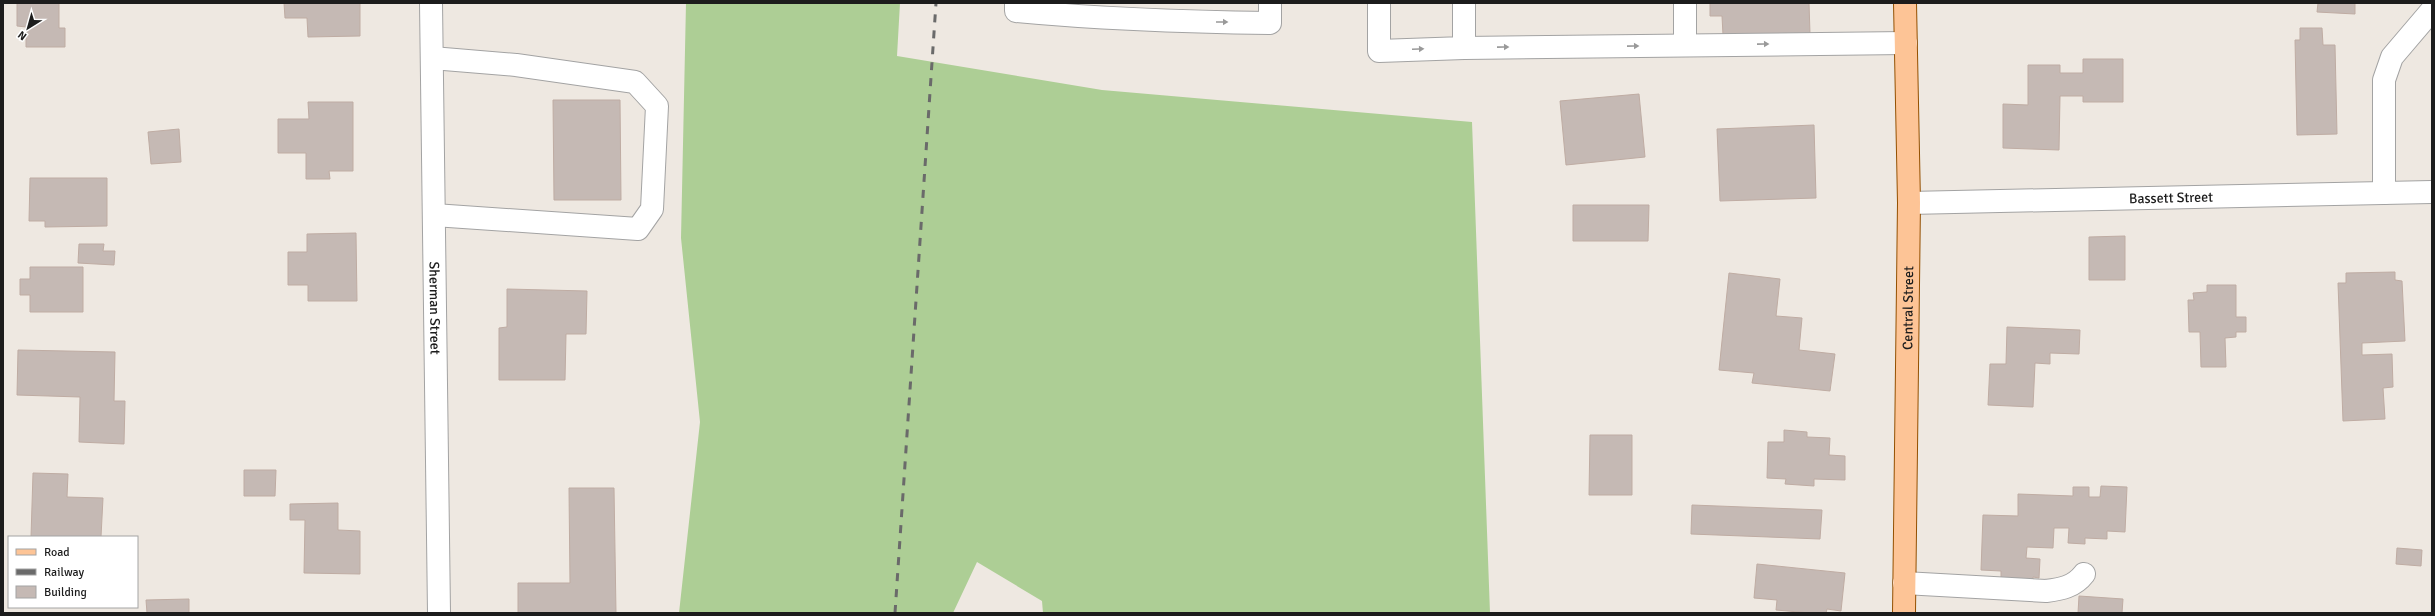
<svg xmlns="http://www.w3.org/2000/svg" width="2435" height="616" font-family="Signika,sans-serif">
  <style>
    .forest { fill: #adce95 }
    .building { fill: #c5b9b4; stroke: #bfaca3 }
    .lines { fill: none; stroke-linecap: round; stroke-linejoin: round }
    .minor-casing { stroke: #a3a3a3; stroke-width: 24 }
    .major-casing { stroke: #945000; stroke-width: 24 }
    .minor { stroke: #fff; stroke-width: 22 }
    .major { stroke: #fdc496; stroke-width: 22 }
    .rail { stroke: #6a6a6a; stroke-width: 3; stroke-dasharray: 8 8; stroke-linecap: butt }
    .oneway { fill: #999 }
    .labels { text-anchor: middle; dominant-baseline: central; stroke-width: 3; stroke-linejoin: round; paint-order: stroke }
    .street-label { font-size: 14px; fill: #1c1c1c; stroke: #fff }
  </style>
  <rect width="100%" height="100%" fill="#eee8e1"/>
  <path class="forest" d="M686,3h214l-3,53 205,34 370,32 18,491h-447l-1,-12 -65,-39 -24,51h-274l21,-191 -19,-184z"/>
  <path class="building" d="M17,3h42v25h6v19h-39v-20l-9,-1z
    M284,3h76v33l-52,1 -1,-19h-22z
    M1710,3h99l1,31 -87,1 -1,-19h-12z
    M2318,3h37v11l-38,-2z
    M2300,28h22l1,17h12l2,89 -40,1 -2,-95h5z
    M2083,59h40v43h-40v-6h-23l-1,54 -56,-2v-44l25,1v-40h32v8h23z
    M1639,94l6,63 -79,8 -6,-64z
    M553,100h67l1,100h-67z
    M308,102h45v69h-24l1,8h-24v-26h-28v-34h31z
    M1814,125l2,73 -96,3 -3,-72z
    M179,129l2,33 -30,2 -3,-32z
    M30,178h77v48l-62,1v-6h-16z
    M1573,205h76l-1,36h-75z
    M356,233l1,68h-49v-16h-20v-33h19v-18z
    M2125,236v44h-36v-43z
    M79,244h25l-1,7h12l-1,14 -36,-2z
    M30,267h53v45h-53v-17h-10v-16h10z
    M2395,272v8l7,1 3,60 -43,2v12l30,-1 1,33 -10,1 2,31 -42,2 -5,-138h8v-10z
    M1729,273l51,6 -4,37 26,2 -3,32 36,4 -5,37 -78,-8 2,-10 -35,-3z
    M2207,285h29v32h10v15h-10v5l-11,1 1,29h-25l-1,-35h-11l-1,-32h6l-1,-7 14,-1z
    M507,289l80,2 -1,43h-20l-1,46h-66v-52l8,-1z
    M2007,327l73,3 -1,24 -29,-1v11l-15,-1 -2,44 -45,-2 2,-41h16z
    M18,350l97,2 -1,49h11l-1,43 -45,-2 1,-45 -63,-2z
    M1784,430l23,2v5l23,1 -1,17 16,1v24l-31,-1v7l-29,-2 1,-5 -19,-1 1,-36h16z
    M1590,435h42v60h-43z
    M244,470h32l-1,26h-31z
    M33,473l35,1 -1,23 36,1 -2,39h-70z
    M2101,486l26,1 -2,45 -18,-1v8l-22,-1v6l-17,-1 1,-15h-15l-1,20 -26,-1 -1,11 14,1 -1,19 -6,-1v6l-32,-1v-11l-20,-1 2,-55 35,1v-22l55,2v-9h16v10h11z
    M569,488h45l2,125h-98v-30h52z
    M338,503v27l22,1v43l-56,-1 1,-53h-15v-16z
    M1692,505l130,5 -2,29 -129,-5z
    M2397,548l25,2 -1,16 -25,-2z
    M1757,564l88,9 -4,38 -14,-2 -1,4h-16l-34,-3 1,-10 -23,-2z
    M2079,596l44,3 -1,14h-44z
    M189,599v14h-42l-1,-13z"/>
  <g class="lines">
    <defs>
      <g id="minor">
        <path id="s1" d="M431,3l8,610"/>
        <path d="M1016,3v8c84,8 169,11 254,12v-20"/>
        <path d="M1379,3v48l85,-3v-45"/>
        <path d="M1685,3v42"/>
        <path d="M1464,48l442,-5"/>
        <path d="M432,58l84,7 119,17 22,24 -5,103 -14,20 -204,-14"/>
        <path d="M2384,193v-113l8,-23 40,-47"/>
        <path id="s2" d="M1909,203l523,-11"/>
        <path d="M1904,583l142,8c15,-2 28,-4 38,-17"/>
      </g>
      <g id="major">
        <path id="s3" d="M1904,613l5,-410 -4,-200"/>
      </g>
    </defs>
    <use href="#minor" class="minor-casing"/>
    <use href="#major" class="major-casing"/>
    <use href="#minor" class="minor"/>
    <use href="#major" class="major"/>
    <path class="rail" d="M895,613l41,-610"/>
  </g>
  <defs><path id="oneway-solid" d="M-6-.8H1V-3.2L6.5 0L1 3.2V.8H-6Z"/></defs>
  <g class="oneway">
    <use href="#oneway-solid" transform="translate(1222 22)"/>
    <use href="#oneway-solid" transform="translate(1763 44) rotate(-1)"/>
    <use href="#oneway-solid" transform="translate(1633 46) rotate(-1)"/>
    <use href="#oneway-solid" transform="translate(1503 47) rotate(-1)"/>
    <use href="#oneway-solid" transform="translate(1418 49) rotate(-2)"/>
  </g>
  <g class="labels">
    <g class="street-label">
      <text stroke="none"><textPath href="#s2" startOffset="262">Bassett Street</textPath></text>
      <text stroke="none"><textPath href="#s1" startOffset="305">Sherman Street</textPath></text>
      <text stroke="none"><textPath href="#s3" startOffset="305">Central Street</textPath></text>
    </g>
  </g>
  <rect width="2435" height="616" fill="none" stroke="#1c1c1c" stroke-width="8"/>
  <rect x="8" y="536" width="130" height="72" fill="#ffffff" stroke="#a4a4a4"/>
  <rect x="16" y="549" width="20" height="6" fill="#fdc496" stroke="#a4a4a4"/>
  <text x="44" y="556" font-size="12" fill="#1c1c1c">Road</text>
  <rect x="16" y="569" width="20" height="6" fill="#6a6a6a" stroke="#a4a4a4"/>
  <text x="44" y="576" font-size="12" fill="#1c1c1c">Railway</text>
  <rect x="16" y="586" width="20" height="12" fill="#c5b9b4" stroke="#a4a4a4"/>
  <text x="44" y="596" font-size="12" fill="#1c1c1c">Building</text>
  <g transform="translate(28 28) rotate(217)" stroke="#ffffff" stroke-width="3" paint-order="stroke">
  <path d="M0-3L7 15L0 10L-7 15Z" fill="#1c1c1c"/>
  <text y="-6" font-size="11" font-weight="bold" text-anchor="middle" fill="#1c1c1c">N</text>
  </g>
</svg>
